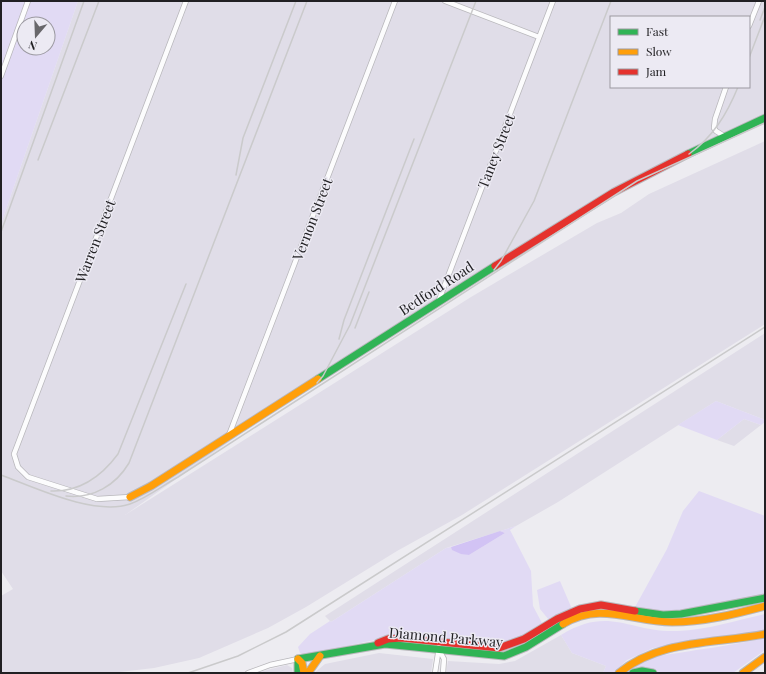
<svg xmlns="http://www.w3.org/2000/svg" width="766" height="674" font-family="'Playfair Display',serif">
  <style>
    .built { fill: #e0dde8; fill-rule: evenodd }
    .green { fill: #e1daf4; fill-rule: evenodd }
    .forest { fill: #d2c3f4 }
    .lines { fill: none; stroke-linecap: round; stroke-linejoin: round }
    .street-casing { stroke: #b8b7bb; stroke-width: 6 }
    .fast-casing { stroke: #b8b7bb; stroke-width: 9 }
    .slow-casing { stroke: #b8b7bb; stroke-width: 9 }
    .jam-casing { stroke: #b8b7bb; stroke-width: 9 }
    .street { stroke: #fcfcfd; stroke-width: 4.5 }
    .fast { stroke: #30b455; stroke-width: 7 }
    .slow { stroke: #ff9f0a; stroke-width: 7 }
    .jam { stroke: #e5322d; stroke-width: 7 }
    .rail { stroke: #cacacb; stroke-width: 1.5 }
    .labels { text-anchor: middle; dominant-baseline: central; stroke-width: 3; stroke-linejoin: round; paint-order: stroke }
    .street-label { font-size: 14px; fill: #212023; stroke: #eceaf3 }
  </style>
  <rect width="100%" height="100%" fill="#edecf1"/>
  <path class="built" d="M78,1h687v117l-141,68 -301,190 -198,139 346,-218 126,-74 24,-10 28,-19 116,-53v183l-303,191 -65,36 -91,56 -38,21 -69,30 -45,10 -43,5h-110v-77l12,-7 -12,-18v-347zM611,17h138v70h-138z
    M765,333v87l-49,-19 -158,101 -42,24 -70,22 -115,74 -6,-6z
    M744,419l17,6 -27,21 -17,-6z
    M561,635l11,18 34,13 -3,7h-157l2,-12 51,3 16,-3z
    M379,653l54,6 -2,14h-117l11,-9z
    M287,665l5,3 1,5h-38z"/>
  <path class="green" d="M1,1h77l-77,223zM24,24h24v24h-24z
    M716,401l49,19v2l-4,3 -17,-6 -27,21 -39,-15z
    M699,491l66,25v80l-83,18 -48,-5 33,-60 16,-38z
    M516,526l-6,4 21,41 2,35 9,17 -33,23 -125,-8 -79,17 -5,-2 -2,-6 12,-13 20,-13 1,1 115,-74 5,-1 2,3 16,5 36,-22 -5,-2z
    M560,581l12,28 -23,11 -9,-11 -3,-19z
    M765,614v18l-112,16 -26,12 -14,13h-10l3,-7 -34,-13 -11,-18c49,-30 68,-2 117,-4 29,-1 59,-11 87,-17z
    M765,638v12l-32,23h-73c-9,-5 -24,-5 -33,0l-1,-3c23,-15 43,-15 70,-20 23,-3 46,-7 69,-12z"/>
  <path class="forest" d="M500,531l5,2 -36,22 -8,-1 -9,-4 -1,-3z"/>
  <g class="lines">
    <defs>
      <path id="street" d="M445,1l94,36
        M749,26l10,-25
        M1,76l27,-75
        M724,136l-8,-5 -2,-3 1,-9 11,-32
        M439,300l114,-299
        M229,435l166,-434
        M130,497l-33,2 -69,-22 -10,-10 -4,-13 172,-453
        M439,650l5,9 -1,14
        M248,673l22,-8 28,-6
        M435,673l4,-26"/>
      <path id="fast" d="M688,154l77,-36
        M318,379l177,-113
        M635,611l28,4 18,-1 84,-16
        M298,659l87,-15 119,12 22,-9 37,-23
        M298,660v13
        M633,673l9,-2 11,2"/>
      <path id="slow" d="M130,497l21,-11 167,-107
        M563,624c38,-23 69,-2 109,-2 32,0 63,-8 93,-16
        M298,659l4,4 2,10
        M308,673l12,-17
        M619,673c41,-34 97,-29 146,-39
        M743,673l22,-16"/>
      <path id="jam" d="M495,266l119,-74 74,-38
        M378,643l10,-4 14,-1 97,10 25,-9 33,-20 23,-10 21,-4 34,6"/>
    </defs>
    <use href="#street" class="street-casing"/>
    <use href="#fast" class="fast-casing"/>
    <use href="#slow" class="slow-casing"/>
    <use href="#jam" class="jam-casing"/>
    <use href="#street" class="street"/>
    <use href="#fast" class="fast"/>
    <use href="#slow" class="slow"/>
    <use href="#jam" class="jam"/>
    <path class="rail" d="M760,20l5,-13
      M749,58l16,-42
      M689,154c24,-17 38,-40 49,-67
      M38,160l61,-159
      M236,175l7,-37 53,-137
      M1,232l83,-231
      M494,270l7,-9 33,-60 77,-200
      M355,328l14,-36
      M339,339l5,-19 70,-181
      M317,383l6,-7 27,-51 126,-324
      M1,475c35,13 93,41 129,29 17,-6 32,-18 48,-27l459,-296 128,-58
      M51,491c29,1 50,-14 67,-37l68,-170
      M66,496c27,3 50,-11 63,-33l178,-462
      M188,673l50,-17 48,-24 479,-305"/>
  </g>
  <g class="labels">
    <g class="street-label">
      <text transform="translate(496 151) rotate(-69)">Taney Street</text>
      <text transform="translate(312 219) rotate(-69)">Vernon Street</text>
      <text transform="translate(95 241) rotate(-69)">Warren Street</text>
      <text transform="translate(436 288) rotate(-33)">Bedford Road</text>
      <text transform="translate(446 637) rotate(5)">Diamond Parkway</text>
    </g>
  </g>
  <rect width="766" height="674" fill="none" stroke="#212023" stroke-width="4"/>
  <rect x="610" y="16" width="140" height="72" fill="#eceaf3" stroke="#9b99a0"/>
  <rect x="618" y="29" width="20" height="6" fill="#30b455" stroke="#9b99a0"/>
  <text x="646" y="36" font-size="12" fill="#212023">Fast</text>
  <rect x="618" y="49" width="20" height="6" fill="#ff9f0a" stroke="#9b99a0"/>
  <text x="646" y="56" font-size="12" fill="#212023">Slow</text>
  <rect x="618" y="69" width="20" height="6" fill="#e5322d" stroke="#9b99a0"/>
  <text x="646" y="76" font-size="12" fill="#212023">Jam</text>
  <g transform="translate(36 36) rotate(199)"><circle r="19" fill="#eceaf3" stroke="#9b99a0"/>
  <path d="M0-3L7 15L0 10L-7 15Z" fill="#68676b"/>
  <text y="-6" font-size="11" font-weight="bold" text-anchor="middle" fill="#212023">N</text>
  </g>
</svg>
